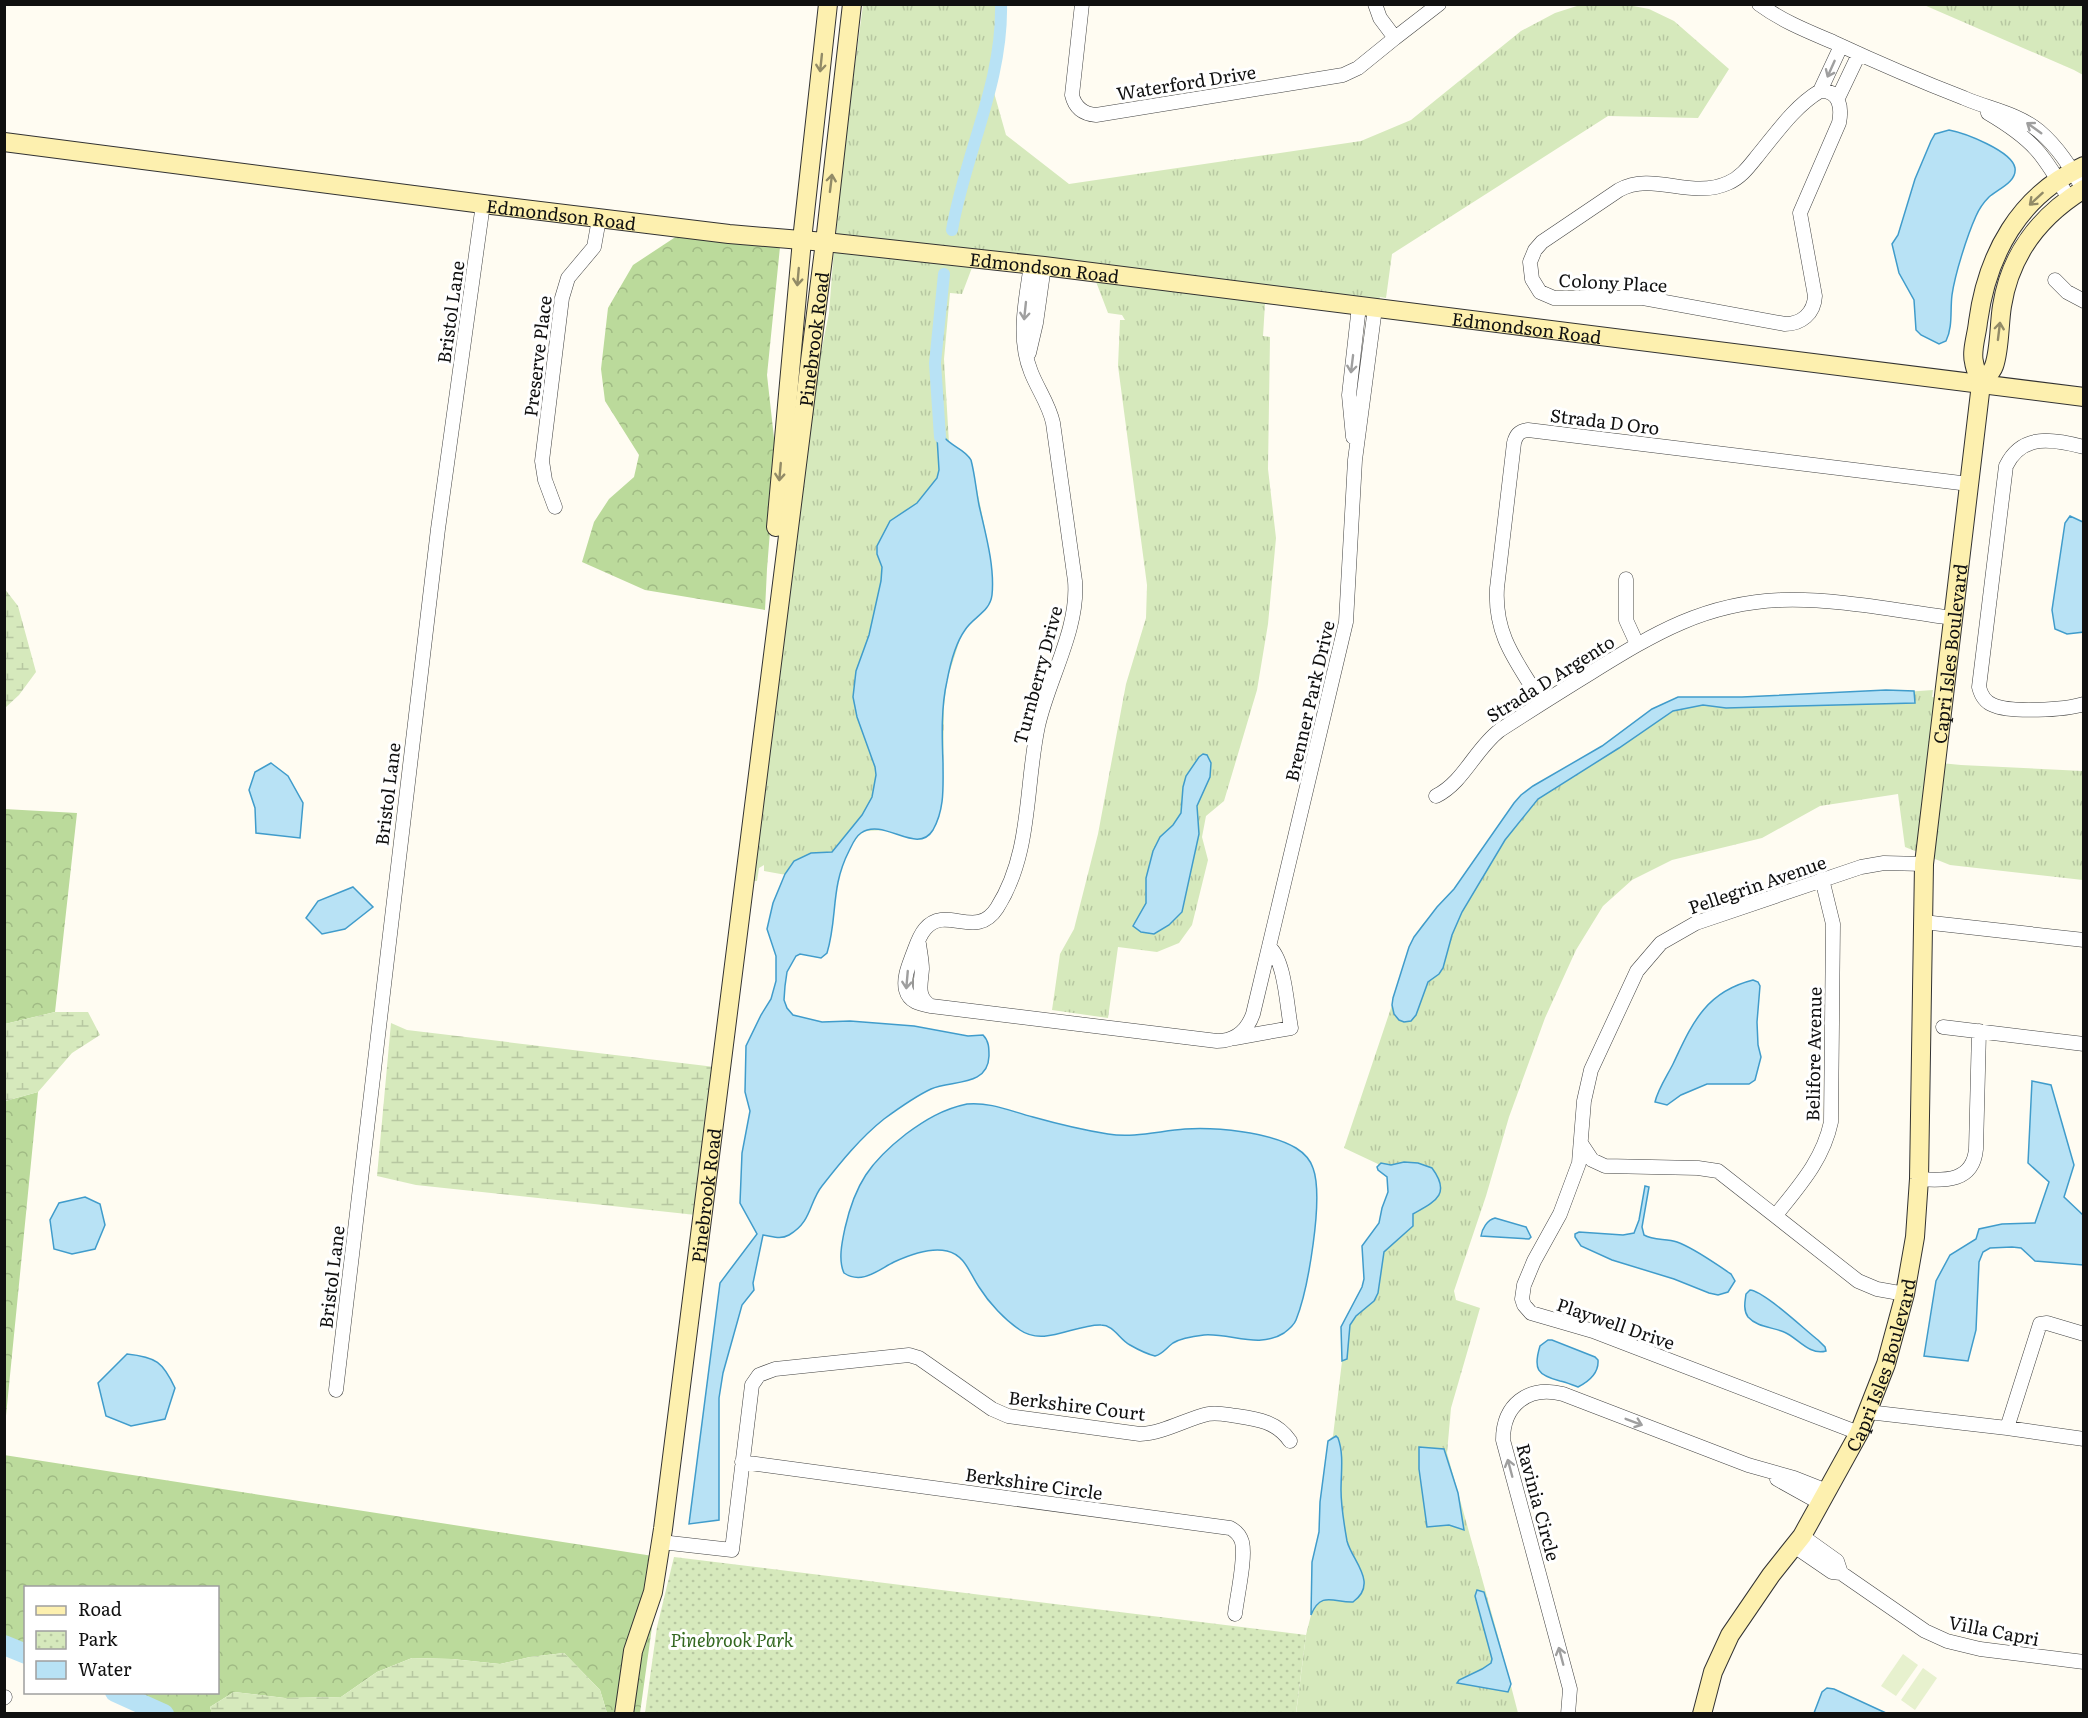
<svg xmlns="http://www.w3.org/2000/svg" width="2088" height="1718" font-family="Literata,serif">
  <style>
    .grass { fill: url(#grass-tufts) }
    .forest { fill: url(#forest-crowns) }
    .wetland { fill: url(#wetland-marsh) }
    .park { fill: url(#park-dots) }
    .pitch { fill: #e7f1ce }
    .water { fill: #b8e2f5; stroke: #409ccb; stroke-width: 1.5 }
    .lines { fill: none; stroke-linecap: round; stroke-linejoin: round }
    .canal { stroke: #b8e2f5; stroke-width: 12 }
    .river { stroke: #b8e2f5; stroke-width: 20 }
    .street-casing { stroke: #434343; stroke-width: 15 }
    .secondary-casing { stroke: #323232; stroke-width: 20 }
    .street { stroke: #fff; stroke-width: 14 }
    .secondary { stroke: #fdf0af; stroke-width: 18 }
    .oneway { stroke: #928b67 }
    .oneway2 { stroke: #9f9f9f }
    .labels { text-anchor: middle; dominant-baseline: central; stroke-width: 6; stroke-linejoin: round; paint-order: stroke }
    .street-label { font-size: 18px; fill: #101010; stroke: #fff }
    .park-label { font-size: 18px; font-style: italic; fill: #336720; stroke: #fff }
  </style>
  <defs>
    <pattern id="grass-tufts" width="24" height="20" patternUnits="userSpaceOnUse" patternTransform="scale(1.5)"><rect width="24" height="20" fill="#d6e9bc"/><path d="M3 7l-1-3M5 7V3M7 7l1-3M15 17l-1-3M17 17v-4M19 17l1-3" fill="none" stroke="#b7c7a1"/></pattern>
    <pattern id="forest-crowns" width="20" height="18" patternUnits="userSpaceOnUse" patternTransform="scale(1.5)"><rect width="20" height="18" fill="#bbda9b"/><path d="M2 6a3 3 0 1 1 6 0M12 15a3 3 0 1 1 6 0" fill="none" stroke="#a0ba84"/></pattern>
    <pattern id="wetland-marsh" width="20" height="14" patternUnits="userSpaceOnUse" patternTransform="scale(1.5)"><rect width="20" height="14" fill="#d6e9bc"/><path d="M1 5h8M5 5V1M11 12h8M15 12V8" fill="none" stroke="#b7c7a1"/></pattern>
    <pattern id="park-dots" width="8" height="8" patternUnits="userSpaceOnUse" patternTransform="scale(1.5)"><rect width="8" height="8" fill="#d6e9bc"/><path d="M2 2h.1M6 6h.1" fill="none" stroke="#b7c7a1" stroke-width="1.8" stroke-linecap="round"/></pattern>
  </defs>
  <rect width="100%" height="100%" fill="#fffcf2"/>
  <path class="grass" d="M863,5h138l-2,32 -8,45 15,53 63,49 292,-43 50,-21 110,-89 34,-18 25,-8h48l21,4 25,12 55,48 -31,49 -90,-2 -216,138 -6,44 -6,-1 -2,5 -542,-66 7,-82z
    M1924,5h159v70l-9,-5z
    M834,249l139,16 -11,29 -12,-1 -6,66 5,84 18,11 4,6 16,79 5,54 -4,13 -18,17 -9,13 -14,44 -3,26 -1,83 -4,28 -9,16 -10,6 -12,-1 -21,-8 -23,1c-15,12 -24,35 -28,53l-72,-13v-6l-5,3 -2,13h-8l61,-475 19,-93z
    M1095,279l242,30 -72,-5 -2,32 7,1 -2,132 8,69 -8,86 -11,66 -33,111 -18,15 -4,21 6,23 -16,65 -13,18 -22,9 -39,-5 -10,71 -56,-8 8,-56 14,-25 24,-95 28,-150 20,-66 1,-33 -29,-219 2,-46h5l-3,-5 -14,-2z
    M1886,690l19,2 28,-2 -1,7 6,1 -8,64 31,3 122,6v109l-133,-15 -45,-18 -7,-53 -78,12 -58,32 -90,22 -40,20 -29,26 -27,44 -31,68 -36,99 -23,79 -32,95 2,9 24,8 -29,100 -4,45 51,183 20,77 -222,1 10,-79 5,-20 1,-53 7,-30 1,-30 8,-61 5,-5 10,-83 -2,-26 21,-40 2,-8 -2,-33 17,-23 3,-15 6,-16 -1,-15 -9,-7v-6l-34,-16 48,-143 17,-58 13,-22 32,-36 67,-94 81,-49 50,-37 26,-12h64z"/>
  <path class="forest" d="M677,236l103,11 -13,128 9,81 -9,113 -2,41 -120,-20 -63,-28 12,-40 15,-23 25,-22 5,-22 -34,-54 -4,-32 7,-61 25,-43z
    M4,809l73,4 -22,199 -50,12z
    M38,1092l-33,334v-325z
    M4,1455l649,101 -34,157h-12l-7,-23 -36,-37 -34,4 -30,7 -48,-5 -40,-1 -35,14 -36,25 -56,1 -51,-6 -24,15 2,6h-61l-47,-20 114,-1v-104h-192l-1,71 -20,-9z
    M664,1557l4,1 -16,69 -12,86 -10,1 7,-51z"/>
  <path class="wetland" d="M4,588l14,18 18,66 -17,23 -14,13z
    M55,1012h33l12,23 -28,18 -34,39 -33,9v-77z
    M391,1023l16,7 308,37 -19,148 -280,-30 -39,-9z
    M564,1653l36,37 7,23 -395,1 -2,-7 24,-15 51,6 56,-1 36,-25 35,-14 40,1 48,5 30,-7z"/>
  <path class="park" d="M674,1557l632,78 -10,78h-651l12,-86z"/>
  <path class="pitch" d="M1903,1654l15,11 -22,31 -15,-10z
    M1923,1668l14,10 -22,32 -14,-10z"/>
  <path class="water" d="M1949,130c16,3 63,21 66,38 2,14 -17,21 -26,29 -5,5 -10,12 -13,19 -9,20 -21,58 -24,79 -2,15 1,32 -6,46l-7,3 -18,-9 -5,-5 -2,-30 -15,-27 -7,-29 6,-9 17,-56 16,-38 4,-7z
    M937,437h7c8,10 21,12 27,23 4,15 5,30 8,45 6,27 16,61 13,90 -2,17 -19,22 -27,35 -10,14 -15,35 -18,51 -6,26 -5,56 -4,82 0,23 2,46 -10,67 -16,26 -49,-13 -72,3 -6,4 -9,12 -12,18 -19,37 -11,66 -22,102l-6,5 -21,-4 -4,2 -9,16 -2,14 -1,14 3,8 6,7 29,7 28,-1 64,5 54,10 15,-1c6,6 6,13 6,21 -1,31 -37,24 -58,33 -17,8 -32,19 -47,30 -24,19 -44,44 -62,67 -13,16 -10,36 -33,49 -9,5 -17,1 -26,0l-10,48 1,7 -12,15 -19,68 -4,25v122l-30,4 31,-241 37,-49 -17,-31 2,-50 8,-42 -5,-19 1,-46 15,-31 10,-16 5,-18v-25l-9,-27 6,-26 12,-29 9,-13 17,-8 21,-1 30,-37 10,-18 4,-22 -1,-8 -18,-50 -4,-20 3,-26 13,-36 12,-54 1,-14 -5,-13v-8l13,-25 27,-18 20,-25 2,-8z
    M2070,516l13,6 1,110 -17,2 -12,-5 -3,-19 13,-87z
    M1886,690l28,1 1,12 -189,5 -23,-3 -30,6 -54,37 -81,51 -33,41 -43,72 -10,23 -9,33 -4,6 -11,8 -12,33 -5,6 -7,1 -5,-2 -5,-6 -2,-9 1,-7 16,-51 5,-10 23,-30 17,-18 60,-86 7,-8 12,-9 69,-40 50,-37 26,-12h64z
    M1203,754l4,1 4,8 -1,14 -13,29 2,28 -17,78 -13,13 -15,9 -13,-2 -8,-6 13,-23v-25l7,-27 7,-14 13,-12 8,-12 2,-26 3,-11 13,-19z
    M271,763l17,13 15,27 -3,35 -44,-5 -1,-25 -6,-18 6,-18z
    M353,887l20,20 -28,22 -23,5 -16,-16 12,-17z
    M1753,980l5,2 2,4 -3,36 1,23 3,12 -6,23 -6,4h-42l-26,11 -14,10 -12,-3c3,-13 12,-26 18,-38 19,-40 32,-72 80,-84z
    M2032,1081l19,4 23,80 -10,32 19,18v50l-48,-4 -14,-13 -9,-1 -22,1 -7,4 -4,10 -3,68 -8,31 -44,-5 12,-75 14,-26 26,-16 3,-10 23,-5 33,-1 14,-41 -21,-19z
    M967,1104c24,-2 43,7 66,13 25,7 50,13 75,17 26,4 51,-3 77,-5 31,-2 84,3 111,19 8,5 14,11 17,20 11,30 -5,122 -17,152 -2,5 -8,10 -12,13 -25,16 -53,0 -80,2 -9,1 -23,3 -31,8 -7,5 -10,11 -18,13 -8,-2 -18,-7 -25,-11 -11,-6 -16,-20 -29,-20 -26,-1 -57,22 -81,5 -15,-10 -31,-27 -41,-43 -9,-13 -14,-32 -32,-36 -17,-4 -38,4 -53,11 -16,8 -32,23 -50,11 -6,-13 -2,-31 1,-45 10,-44 25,-66 61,-94 19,-14 37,-25 61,-30z
    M1404,1162l14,1 14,5c20,27 2,34 -19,46v12l-29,26 -6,41 -4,8 -18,15 -6,9 -3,34 -5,2 -1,-34 21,-40 2,-8 -2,-33 17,-23 3,-15 6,-16 -1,-15 -9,-7 -1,-3 4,-4 10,2z
    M1645,1186l4,1 -7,40 2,8c10,6 22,3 33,7 19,7 37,21 54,32l4,7 -7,11 -10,3 -9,-2 -35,-14 -62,-19 -31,-14 -6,-9v-3l4,-2 44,3 11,-2 5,-13z
    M85,1197l15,7 5,21 -10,24 -23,5 -18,-5 -4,-29 9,-17z
    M1495,1218l31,9 5,10 -2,2 -48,-3c1,-7 6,-16 14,-18z
    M1750,1290c14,1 55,40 68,50l7,7 1,4c-17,5 -29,-14 -42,-19 -12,-5 -27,-5 -36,-15 -5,-7 -3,-16 -2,-23z
    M1548,1340h4l43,17 3,3c1,13 -8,21 -20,27 -6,-2 -12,-5 -18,-6 -23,-6 -27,-12 -20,-35z
    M127,1354c29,3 36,8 48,34l-10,31 -34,7 -25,-10 -8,-33z
    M1336,1436l2,2c6,16 3,35 3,52 0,17 3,34 6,51 5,20 32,42 6,61 -18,1 -32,-12 -42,13l1,-53 7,-30 1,-30 8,-61z
    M1419,1447l25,2 14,44 6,37 -15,-5 -22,2 -8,-58z
    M1477,1590l7,2 27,92 -3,8 -51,-9 2,-3 23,-11 9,-6 1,-4 -17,-63z
    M1827,1688l7,1 52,24h-72l8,-21z"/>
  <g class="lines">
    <path class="canal" d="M952,230c13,-76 51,-148 49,-226
      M940,437l-5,-74 9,-89"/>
    <path class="river" d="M4,1645l22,9
      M115,1692l49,22"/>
    <defs>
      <path id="street" d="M1082,4l-10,91c3,13 12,19 24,20l247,-40 15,-7 37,-30 -15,-20 -5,-14
        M1759,4c23,17 48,27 74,38 43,20 87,39 131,56 25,11 53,15 75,33 19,16 32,37 44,58
        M1395,38l44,-34
        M1820,91c20,-1 22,17 19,32l-39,90 15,83c-1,18 -14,28 -30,28l-142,-26h-89l-14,-6 -8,-13 -2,-17 5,-12 7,-8 77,-52c35,-19 71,10 109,-7 14,-6 22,-18 31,-29 18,-22 36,-48 61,-63z
        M1820,91l21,-45
        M1838,98l21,-44
        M1988,113c46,27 55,41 81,86
        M1031,265c-5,34 -14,73 0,107 7,18 18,32 22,51l22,158c4,48 -27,99 -37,145 -13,61 -6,127 -41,182 -21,33 -51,-4 -72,21 -6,7 -9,17 -12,25 -4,11 -10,24 -7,36 3,12 14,14 25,16l286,35c18,0 30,-10 36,-27l93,-392 9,-162 20,-152
        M2055,280l12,12 17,9
        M1029,353l7,-30 8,-57
        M1353,437l-4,-42 10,-89
        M2084,447c-31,-8 -62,-14 -78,19l-27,221c2,8 6,15 14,18 17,8 72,5 91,-1
        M555,507l-10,-27 -3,-19 20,-163 6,-20 26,-31 5,-28
        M1626,579v41l11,24
        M1542,703c-24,-40 -48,-66 -45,-115l17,-145c2,-8 5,-12 14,-13l441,54
        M1436,796c28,-14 39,-47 64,-66 31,-20 61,-39 92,-58 63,-39 113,-69 189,-72 56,-2 117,11 172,18
        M1923,922l161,18
        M919,944c1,8 3,17 3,25 -1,15 -6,28 9,37
        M1943,1027l141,17
        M1235,1038l56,-10c-4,-20 -6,-69 -22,-81
        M1582,1145l10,15 13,6 93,2 20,3 140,110 19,8 28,5
        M1919,1179c26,2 54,3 57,-30l3,-118
        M1776,1215c23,-29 47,-55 55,-93l2,-198 -11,-45
        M336,1390l102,-861 45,-325
        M1868,1412l139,16 77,11
        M2007,1428l33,-104 7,-1 37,11
        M1859,1433l-266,-102 -62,-18 -7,-8 -2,-6 2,-14 10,-24 26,-47 19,-51 5,-62 7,-31 46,-99 24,-28 35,-20 165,-56 23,-4 40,1
        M742,1462l488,66c6,3 10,7 12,14 4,16 -5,54 -7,72
        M1777,1479l43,24
        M1802,1536l35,25 4,12
        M661,1542l71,8 20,-165 7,-10 16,-6 134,-14 10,3 73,51 16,7 132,18c24,-1 46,-15 68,-20 10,-2 20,1 29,2 21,3 40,6 53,25
        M1794,1546l38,26 9,1 84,58 22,10 33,8 104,13
        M4,1698l1,-1
        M1568,1714l2,-25 -67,-249c0,-35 25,-55 60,-46l185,71 46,13 33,13"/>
      <g id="secondary">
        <path id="s1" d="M4,142l479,62 246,30 96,8 219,24 1040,131"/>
        <path d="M1981,384c4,-5 11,-12 13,-18 6,-17 5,-42 8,-60 8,-51 38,-90 82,-117"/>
        <path d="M776,527l26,-287 26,-236"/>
        <path id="s2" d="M624,1714l9,-63 20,-59 10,-63 162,-1287 27,-238"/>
        <path id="s3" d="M1702,1714l11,-42 17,-37 41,-60 31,-39 57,-103 27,-69 19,-70 10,-57 4,-58 5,-315 57,-480c-2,-7 -6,-14 -7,-22 -3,-11 3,-28 4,-40 9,-67 41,-127 106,-156"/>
      </g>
    </defs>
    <use href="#street" class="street-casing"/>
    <use href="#secondary" class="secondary-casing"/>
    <use href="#street" class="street"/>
    <use href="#secondary" class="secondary"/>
  </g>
  <defs><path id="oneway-shaft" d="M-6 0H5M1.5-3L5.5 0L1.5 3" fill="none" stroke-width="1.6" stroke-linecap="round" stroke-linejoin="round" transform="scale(1.5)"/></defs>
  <g class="oneway">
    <use href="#oneway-shaft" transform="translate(821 63) rotate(96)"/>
    <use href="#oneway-shaft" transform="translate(831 183) rotate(-83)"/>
    <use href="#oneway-shaft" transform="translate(2036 199) rotate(137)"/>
    <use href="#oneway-shaft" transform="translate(798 277) rotate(95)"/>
    <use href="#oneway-shaft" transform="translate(1999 331) rotate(-83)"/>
    <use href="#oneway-shaft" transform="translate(780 472) rotate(95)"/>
  </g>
  <g class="oneway2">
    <use href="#oneway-shaft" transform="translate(1831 69) rotate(114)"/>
    <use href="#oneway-shaft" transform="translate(2034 128) rotate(-144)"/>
    <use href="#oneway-shaft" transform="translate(1025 311) rotate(96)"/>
    <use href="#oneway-shaft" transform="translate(1352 364) rotate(97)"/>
    <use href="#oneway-shaft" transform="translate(907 980) rotate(95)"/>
    <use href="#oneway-shaft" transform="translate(1634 1422) rotate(21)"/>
    <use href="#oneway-shaft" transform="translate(1510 1468) rotate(-105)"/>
    <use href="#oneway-shaft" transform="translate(1561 1656) rotate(-105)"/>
  </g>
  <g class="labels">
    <g class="street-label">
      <text transform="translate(1186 82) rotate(-9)">Waterford Drive</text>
      <text stroke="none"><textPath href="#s1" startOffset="562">Edmondson Road</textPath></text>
      <text stroke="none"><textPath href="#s1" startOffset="1048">Edmondson Road</textPath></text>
      <text transform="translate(1613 282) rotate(3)">Colony Place</text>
      <text transform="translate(450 312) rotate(-82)">Bristol Lane</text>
      <text stroke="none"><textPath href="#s1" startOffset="1534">Edmondson Road</textPath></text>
      <text stroke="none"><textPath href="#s2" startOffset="1389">Pinebrook Road</textPath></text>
      <text transform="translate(537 356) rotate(-83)">Preserve Place</text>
      <text transform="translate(1605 421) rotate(7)">Strada D Oro</text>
      <text stroke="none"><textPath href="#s3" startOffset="1114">Capri Isles Boulevard</textPath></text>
      <text transform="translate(1037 675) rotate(-75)">Turnberry Drive</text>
      <text transform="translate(1550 678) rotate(-32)">Strada D Argento</text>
      <text transform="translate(1309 701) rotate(-77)">Brenner Park Drive</text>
      <text transform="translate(387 794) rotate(-83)">Bristol Lane</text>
      <text transform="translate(1757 884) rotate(-19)">Pellegrin Avenue</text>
      <text transform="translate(1813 1054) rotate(-89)">Belifore Avenue</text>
      <text stroke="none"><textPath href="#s2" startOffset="526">Pinebrook Road</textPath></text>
      <text transform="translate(331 1277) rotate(-83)">Bristol Lane</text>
      <text transform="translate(1616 1323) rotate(19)">Playwell Drive</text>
      <text stroke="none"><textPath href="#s3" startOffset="396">Capri Isles Boulevard</textPath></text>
      <text transform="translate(1077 1405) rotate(7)">Berkshire Court</text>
      <text transform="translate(1034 1483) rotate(8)">Berkshire Circle</text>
      <text transform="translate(1539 1502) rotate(75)">Ravinia Circle</text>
      <text transform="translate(1994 1630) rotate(11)">Villa Capri</text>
    </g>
    <g class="park-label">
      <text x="732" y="1639">Pinebrook Park</text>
    </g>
  </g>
  <rect width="2088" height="1718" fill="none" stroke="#101010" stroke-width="12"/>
  <rect x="24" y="1586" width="195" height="108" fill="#ffffff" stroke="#9f9f9f" stroke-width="1.5"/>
  <rect x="36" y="1606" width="30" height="9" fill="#fdf0af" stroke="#9f9f9f" stroke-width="1.5"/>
  <text x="78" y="1616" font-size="18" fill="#101010">Road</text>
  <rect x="36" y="1631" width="30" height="18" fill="url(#park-dots)" stroke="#9f9f9f" stroke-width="1.5"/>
  <text x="78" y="1646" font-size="18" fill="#101010">Park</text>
  <rect x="36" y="1661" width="30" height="18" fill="#b8e2f5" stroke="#9f9f9f" stroke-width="1.5"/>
  <text x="78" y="1676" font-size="18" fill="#101010">Water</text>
</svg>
